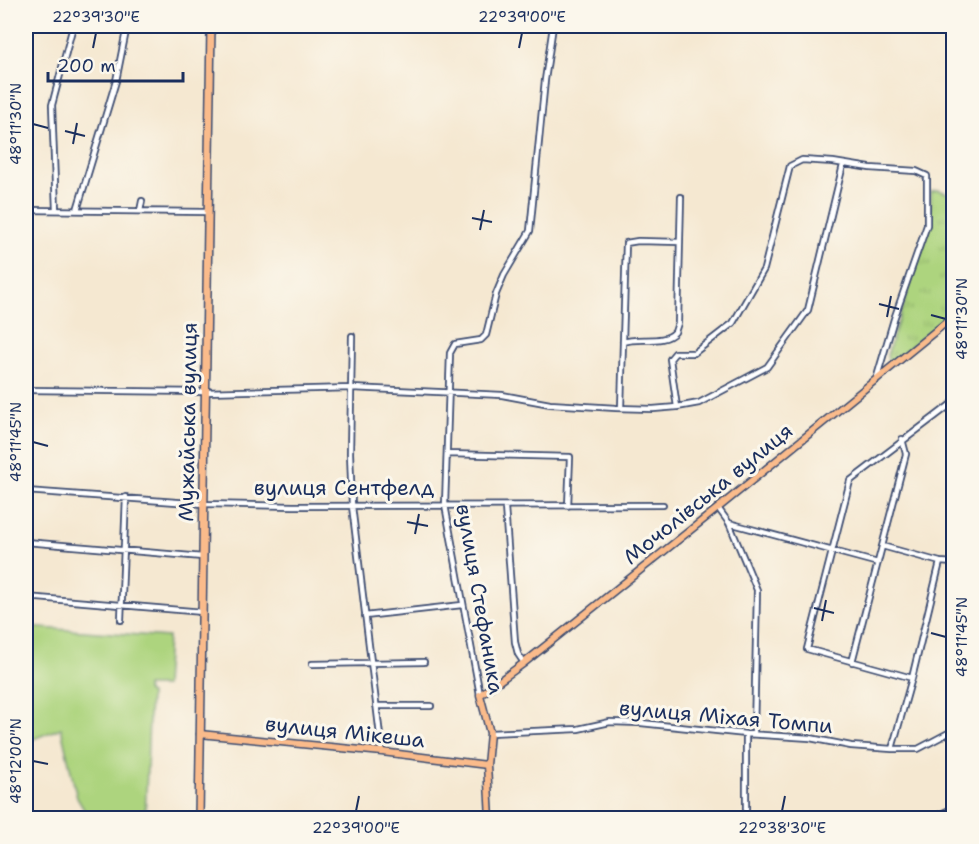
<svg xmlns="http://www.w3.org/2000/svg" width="979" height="844" font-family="'Shantell Sans',sans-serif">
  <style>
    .grass { fill: url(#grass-tufts); stroke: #64826e; stroke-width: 1.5 }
    .garden { fill: #add47e; stroke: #64826e; stroke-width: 1.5 }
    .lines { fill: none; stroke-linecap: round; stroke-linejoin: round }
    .minor-casing { stroke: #3c4b6f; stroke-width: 8 }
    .major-casing { stroke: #3c4b6f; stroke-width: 9 }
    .highway-casing { stroke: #3c4b6f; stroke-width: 10 }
    .minor { stroke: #fff; stroke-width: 4.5 }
    .major { stroke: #fabb8b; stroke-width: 6 }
    .highway { stroke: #fabb8b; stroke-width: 7 }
    .ticks { fill: none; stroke: #1b2f5e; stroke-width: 2 }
    .labels { text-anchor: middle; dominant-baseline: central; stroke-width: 6; stroke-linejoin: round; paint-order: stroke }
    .street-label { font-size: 21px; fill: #1b2f5e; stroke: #fbf7ec }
    .neatline { fill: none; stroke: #1b2f5e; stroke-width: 2 }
    .ticks-label { font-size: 15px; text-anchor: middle; fill: #1b2f5e }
  </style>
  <defs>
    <pattern id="grass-tufts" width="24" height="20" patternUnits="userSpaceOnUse" patternTransform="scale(1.5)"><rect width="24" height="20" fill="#add47e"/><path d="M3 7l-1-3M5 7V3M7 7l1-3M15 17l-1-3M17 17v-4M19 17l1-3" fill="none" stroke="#94b66f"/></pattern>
  </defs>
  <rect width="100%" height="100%" fill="#fbf7ec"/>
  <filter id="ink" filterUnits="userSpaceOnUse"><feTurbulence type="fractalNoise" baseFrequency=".0167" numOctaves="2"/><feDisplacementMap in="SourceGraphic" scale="12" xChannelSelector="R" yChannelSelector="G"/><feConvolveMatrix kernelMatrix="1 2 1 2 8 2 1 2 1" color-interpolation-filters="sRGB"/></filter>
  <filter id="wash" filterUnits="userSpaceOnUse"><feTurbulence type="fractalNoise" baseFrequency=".008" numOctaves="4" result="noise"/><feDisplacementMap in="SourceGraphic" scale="24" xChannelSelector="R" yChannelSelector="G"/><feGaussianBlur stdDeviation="1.35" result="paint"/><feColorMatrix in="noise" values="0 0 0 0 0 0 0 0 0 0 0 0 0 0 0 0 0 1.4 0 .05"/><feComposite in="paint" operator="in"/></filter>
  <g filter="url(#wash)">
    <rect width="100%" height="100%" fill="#f5e8d1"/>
    <path class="grass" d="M939,190l10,4 4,7v111l-61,50 -4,-1 -1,-6 43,-130 1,-34z"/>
    <path class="garden" d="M26,627l142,10 -3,49h-18v7l3,1 -5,124h-56l-12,-20 -16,-70 -35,14z"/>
  </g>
  <g filter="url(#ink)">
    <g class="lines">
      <defs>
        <path id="minor" d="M26,210l182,2
          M56,210l-4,-105 21,-79
          M77,210l39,-129 11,-55
          M140,211l2,-10
          M352,336l-2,117 2,53 30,246
          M623,342c15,-6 41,3 52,-10l3,-9 3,-126
          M26,390l179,2 147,-4 150,7 48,9 66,4 37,1 24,-2 22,-4 68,-36 41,-57 35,-145
          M677,407l-7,-48 5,-6h19l39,-30 31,-54 26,-103 12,-6 31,2 37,6 46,3 11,5v49l-33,94 -18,61
          M621,408l5,-165 12,-2 42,1
          M447,454l123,3 -2,49
          M26,491l178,13 89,2 370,-1
          M505,507l10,135 3,12 6,9
          M718,508l11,15 28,67 -3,144
          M729,523l149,40
          M26,542l177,15
          M882,546l58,16 14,1
          M26,597l177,15
          M365,616l97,-11
          M121,620l5,-123
          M852,662l54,-208 -4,-15
          M312,664l112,-2
          M912,678l-105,-29 43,-168 104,-79
          M480,695l-35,-190 5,-152 5,-9 26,-4 5,-5 10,-41 8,-19 26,-44 15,-151 8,-54
          M376,706h55
          M490,733l88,-4 32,-7 31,1 105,11 64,4 41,8 41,3h26l36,-19
          M892,749l20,-71 28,-116
          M26,816l1,2
          M746,818v-84
          M932,818l22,-10"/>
        <path id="major" d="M200,734l182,18 105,13
          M490,818l-3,-53 3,-32 -10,-38 44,-32 194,-155 236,-192"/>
        <path id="highway" d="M199,818l12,-792"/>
      </defs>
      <use href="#minor" class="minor-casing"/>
      <use href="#major" class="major-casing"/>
      <use href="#highway" class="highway-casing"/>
      <use href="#minor" class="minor"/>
      <use href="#major" class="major"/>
      <use href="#highway" class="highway"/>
    </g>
  </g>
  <path class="ticks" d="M93,48l3,-15M519,48l3,-15M33,124l15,4M65,131l20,5M73,144l4,-21M472,218l20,4M480,230l4,-20M879,304l20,5M931,315l15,4M887,317l4,-21M33,442l15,4M407,522l21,4M415,534l4,-20M814,608l20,5M822,621l4,-21M931,633l15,4M33,761l15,3M356,811l3,-15M782,811l3,-15"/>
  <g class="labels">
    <g class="street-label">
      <text transform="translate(188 422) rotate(-89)">Мужайська вулиця</text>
      <text x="344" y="488">вулиця Сентфелд</text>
      <text transform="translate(708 494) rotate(-39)">Мочолівська вулиця</text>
      <text transform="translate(480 599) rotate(80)">вулиця Стефаника</text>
      <text transform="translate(726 717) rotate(5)">вулиця Міхая Томпи</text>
      <text transform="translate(345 732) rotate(6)">вулиця Мікеша</text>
    </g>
  </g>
  <rect width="979" height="844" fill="none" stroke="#fbf7ec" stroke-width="66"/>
  <path d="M48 72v9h135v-9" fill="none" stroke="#1b2f5e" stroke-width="3"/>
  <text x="57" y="72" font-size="18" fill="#1b2f5e" stroke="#fbf7ec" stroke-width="4.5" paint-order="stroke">200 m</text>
  <rect x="33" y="33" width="913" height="778" class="neatline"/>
  <g class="ticks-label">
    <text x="96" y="22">22°39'30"E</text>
    <text x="522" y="22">22°39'00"E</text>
    <text transform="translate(16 124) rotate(-90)" y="5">48°11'30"N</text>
    <text transform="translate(962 319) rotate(-90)" y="5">48°11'30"N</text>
    <text transform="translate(16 442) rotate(-90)" y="5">48°11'45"N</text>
    <text transform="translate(962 637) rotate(-90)" y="5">48°11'45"N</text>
    <text transform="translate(16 761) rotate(-90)" y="5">48°12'00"N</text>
    <text x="356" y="833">22°39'00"E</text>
    <text x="782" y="833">22°38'30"E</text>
  </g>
</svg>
